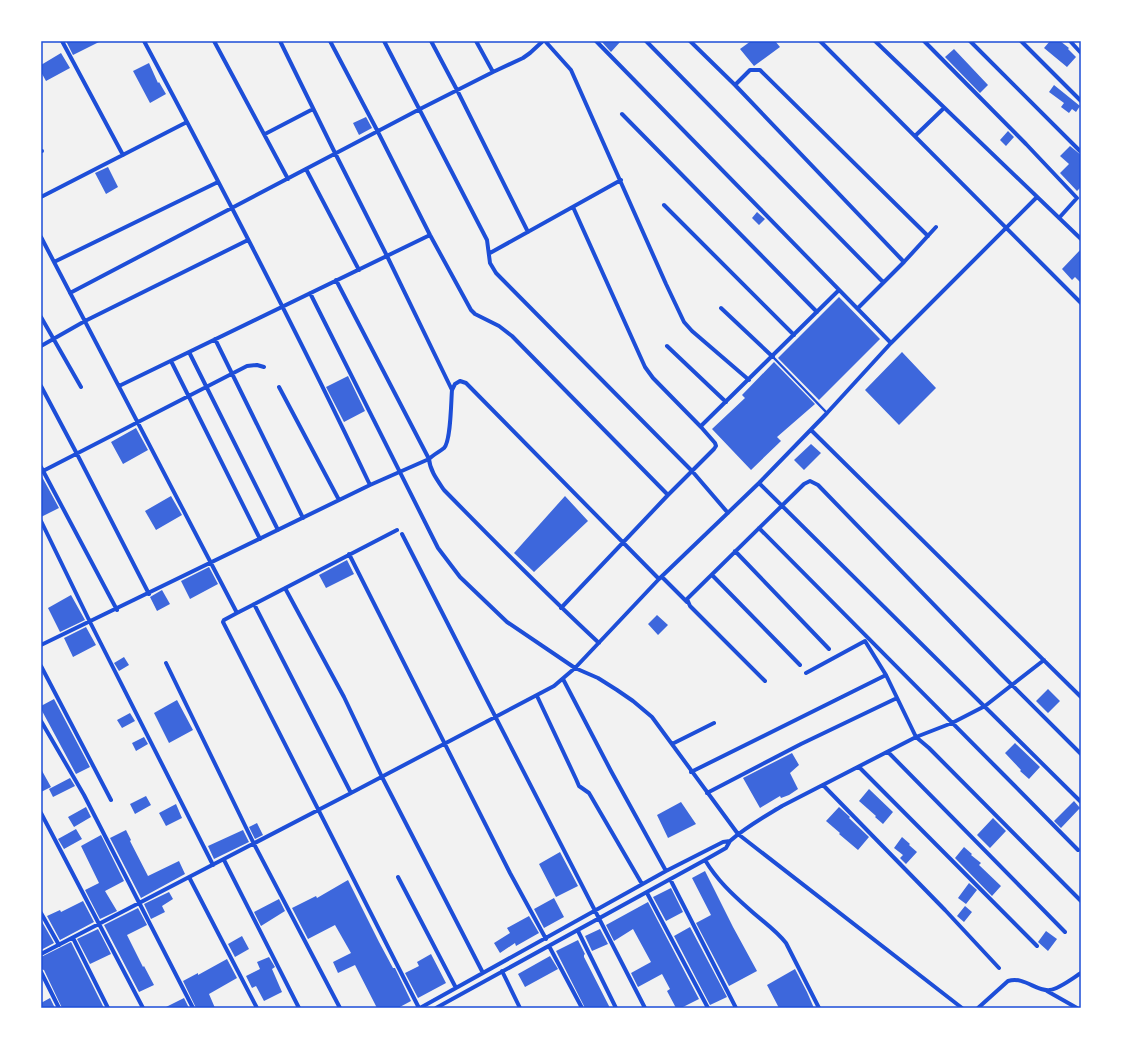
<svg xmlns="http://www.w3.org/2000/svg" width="1122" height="1049" font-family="Signika,sans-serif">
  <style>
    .building { fill: #3d67dc }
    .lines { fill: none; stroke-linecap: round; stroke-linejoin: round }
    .service { stroke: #1d4ed8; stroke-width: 2.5 }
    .minor { stroke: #1d4ed8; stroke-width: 4 }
    .neatline { fill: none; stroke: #1d4ed8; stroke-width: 1.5 }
  </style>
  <rect width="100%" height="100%" fill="#f2f2f2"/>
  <path class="building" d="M66,41h35l-28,14z
    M601,41h20l-10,11z
    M751,41h24l5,6 -26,19 -14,-17z
    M1050,41h10l9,7 -1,1 8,8 -9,10 -23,-19z
    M954,49l34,36 -8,8 -35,-36z
    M61,53l9,15 -24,13 -5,-9v-7z
    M149,63l9,20 1,-1 7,12 -16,9 -17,-32z
    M1054,85l26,21 -4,6 -4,-3 -3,4 -8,-6 3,-4 -15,-11z
    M366,117l6,11 -13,7 -6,-12z
    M1008,131l6,6 -8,9 -6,-6z
    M1070,146l11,9v32l-4,4 -17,-18 9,-9 -9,-8z
    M108,167l10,20 -12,7 -11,-21z
    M757,212l8,7 -6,6 -7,-7z
    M1081,249v34l-6,-6 -3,3 -10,-11z
    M839,297l41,42 -61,61 -41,-42z
    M902,352l34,36 -37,37 -34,-35z
    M774,362l41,42 -38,33 4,4 -30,29 -39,-41 33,-31 -3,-3z
    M348,376l17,35 -21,11 -18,-35z
    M136,428l12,22 -25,14 -12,-22z
    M811,444l10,9 -17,17 -10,-10z
    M41,475l18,33 -18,9z
    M171,496l11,19 -26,15 -11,-19z
    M565,496l23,25 -54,51 -20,-19z
    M347,560l7,14 -28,14 -7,-13z
    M209,567l9,17 -28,15 -9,-18z
    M162,590l8,14 -13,7 -7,-14z
    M71,595l14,25 -25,12 -12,-24z
    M657,615l11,10 -10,10 -10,-11z
    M86,627l10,18 -23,12 -9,-19z
    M124,657l5,8 -10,6 -5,-8z
    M1048,689l12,12 -12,12 -12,-12z
    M54,699l36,68 -14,7 -35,-65v-3z
    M177,700l16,30 -24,13 -15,-30z
    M130,713l5,8 -13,7 -5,-8z
    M144,737l4,7 -12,7 -4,-8z
    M1015,743l25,24 -11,12 -9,-8 1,-1 -16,-17z
    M792,753l7,12 -9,8 8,16 -9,6 -8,3 -1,-2 -20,12 -17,-30z
    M41,769l10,18 -10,5z
    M70,778l5,8 -22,11 -4,-8z
    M869,789l24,23 -10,12 -8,-7 1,-1 -17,-15z
    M146,796l5,9 -16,9 -5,-10z
    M1074,801l6,7 -19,20 -7,-7z
    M681,802l15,22 -28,14 -11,-23z
    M176,804l6,14 -16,8 -7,-13z
    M86,807l5,10 -17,10 -6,-10z
    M839,807l11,10 -1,1 20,19 -11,13 -19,-16 1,-1 -14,-12z
    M993,818l13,13 -16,17 -13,-13z
    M257,823l6,12 -8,4 -6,-12z
    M76,829l6,10 -18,10 -6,-10z
    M126,830l5,10 -1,1 18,35 31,-15 6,13 -44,24 -31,-60z
    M243,830l6,12 -35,17 -6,-13z
    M101,835l23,46 -19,10 12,20 -17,8 -15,-29 14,-7 -18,-37z
    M902,837l8,7 -1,1 8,7 -11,12 -6,-6 3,-3 -9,-7z
    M964,847l8,7 -1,1 10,8 -2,2 22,21 -9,10 -37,-38z
    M560,852l18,34 -22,11 -17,-33z
    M705,871l28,56 24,44 -28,15 -33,-63 15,-8 -19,-37z
    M348,880l31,62 14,26h2l16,33 -13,7h-21l-22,-43 -17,8 -5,-11 18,-9 -16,-28 -27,14 -16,-31 24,-12 1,2z
    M969,883l8,7 -11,14 -8,-6z
    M671,888l12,24 -17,9 -13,-24z
    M169,892l4,7 -11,7 3,6 -14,7 -7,-15z
    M554,898l10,19 -20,11 -10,-19z
    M279,899l6,12 -24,15 -7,-14z
    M83,901l11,21 -34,18 -13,-24 13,-6 1,2z
    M648,902l51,97 -18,9h-5l-9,-17 3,-2 -8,-15 -24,13 -7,-14 20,-11 -18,-33 -19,12 -8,-16z
    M965,906l7,6 -8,10 -7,-6z
    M138,908l9,17 -20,10 16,32 1,-1 10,19 -15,7 -35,-67z
    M529,916l10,17 -23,13 -1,-3 -15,10 -6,-10 16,-10 -3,-5z
    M41,920l13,23 -13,7z
    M690,927l37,70 -17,8 -36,-69z
    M98,929l13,25 -21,10 -13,-25z
    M600,929l8,15 -16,7 -7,-15z
    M1046,931l11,8 -9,12 -10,-9z
    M242,936l7,13 -14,8 -7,-13z
    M578,940l7,14 -1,1v2l26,51h-25l-29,-57z
    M71,942l33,66h-42l-18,-38 -3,-1v-12z
    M431,954l15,29 -28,15 -13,-25 14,-7 -2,-4z
    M550,956l8,13 -33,18 -7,-13z
    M269,957l6,10 -3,2 10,23 -18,9 -8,-15 -4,2 -6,-12 14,-7 -3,-7z
    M227,959l10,19 -28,16 6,14h-19l-13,-27 15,-8v2z
    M795,969l12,23 7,16h-35l-12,-23z
    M50,998l5,10h-14v-5z
    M184,998l5,10h-25z"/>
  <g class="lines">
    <path class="service" d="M773,357l54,56"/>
    <path class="minor" d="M62,41l61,114
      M214,41l74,138
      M280,41l55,112 52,103 65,134
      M330,41l48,91 52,103 41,75 4,4 24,12 13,10 156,159
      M384,41l103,199 3,23 6,10 196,198 36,42
      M431,41l26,49 71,142
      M476,41l17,31
      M545,41l26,29 95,214 18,38 8,9 57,49
      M596,41l295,302
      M646,41l237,241
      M690,41l45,44 169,177 -46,46
      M820,41l261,262
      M875,41l206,198
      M924,41l102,103 51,54 -18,20
      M970,41l111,111
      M1021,41l60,60
      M1070,41l11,12
      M735,85l15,-15h10l168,166
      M622,114l195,198
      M265,134l48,-25
      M915,136l29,-28
      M41,151h1
      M306,169l53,101
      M41,197l146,-75
      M664,205l130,130
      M573,207l72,160 8,11 48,49
      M41,237l196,376
      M490,253l131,-73
      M54,262l164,-80
      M904,262l32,-35
      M336,280l93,179 -59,26
      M70,293l350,-184 73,-37 30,-14 7,-5 13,-12
      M310,293l128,255 22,29 47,45 68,46 23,10 19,12 16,11 19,16 86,117 224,174
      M721,308l52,49
      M41,317l40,70
      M215,339l88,179
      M41,346l44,-25 163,-81
      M667,346l59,56
      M189,352l89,178
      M171,361l89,178
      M41,386l36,68 72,140
      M119,386l311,-151
      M279,387l60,113
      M811,430l270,267
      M41,467l76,143
      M41,472l206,-106 10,-1 7,2
      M759,483l322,319
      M41,521l49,101 123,243
      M759,528l245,247 74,75
      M397,530l-160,83 -13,7 -1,2 196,386
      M402,534c81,158 161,317 243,474
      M735,551l94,98
      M349,554l161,319 36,66
      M712,575l88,90
      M662,577l25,25
      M285,588l59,109 38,80 101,196
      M254,604l97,189
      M561,608l107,-113 46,-46 2,-3 -1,-3 -14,-16 1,-2 137,-135
      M599,643c-53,-49 -104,-101 -155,-153 -6,-9 -14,-19 -15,-31 4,-4 10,-7 15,-11 7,-7 7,-47 8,-58l3,-6 5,-3 6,2 193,196
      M41,645l329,-160c-71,-150 -148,-298 -226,-444
      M166,663l88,181 86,164
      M41,666l70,134
      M806,673l59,-32 21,34 30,62 13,11 152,153
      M563,679l48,92 55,100
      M765,681l-75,-75 -3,-7 117,-115 6,-3 8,4 183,189 80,80
      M537,696l39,83 3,7 10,7 53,91
      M41,721l43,74 109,213
      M672,744l42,-21
      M888,752l177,180
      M859,767l178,179
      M691,772l195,-97
      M823,785l122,125 54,58
      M707,793l94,-49 96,-46
      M41,813l102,195
      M730,841c16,-14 34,-24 52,-35l134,-69 36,-14 33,-17 59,-46
      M224,860l75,148
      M705,860c12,20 27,34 44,49 13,12 26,20 37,34l33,65
      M189,877l68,131
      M398,877l58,111
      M670,879l66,129
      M647,893l61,115
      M41,913l18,32
      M578,931l38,77
      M73,938l35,70
      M549,946l33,62
      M41,954l310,-161 203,-107 21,-18 84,-89 100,-96 68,-70 64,-70 146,-146
      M502,971l18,37
      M41,972l18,36
      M1047,991l30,17
      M420,1008l246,-137 57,-29 7,-1 -4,7 -21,12 -269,148
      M978,1008l30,-27c17,-5 28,11 42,9 9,-1 23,-12 31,-17"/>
  </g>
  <rect width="1122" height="1049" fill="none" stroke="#ffffff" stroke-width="84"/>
  <rect x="42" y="42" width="1038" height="965" class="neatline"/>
</svg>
